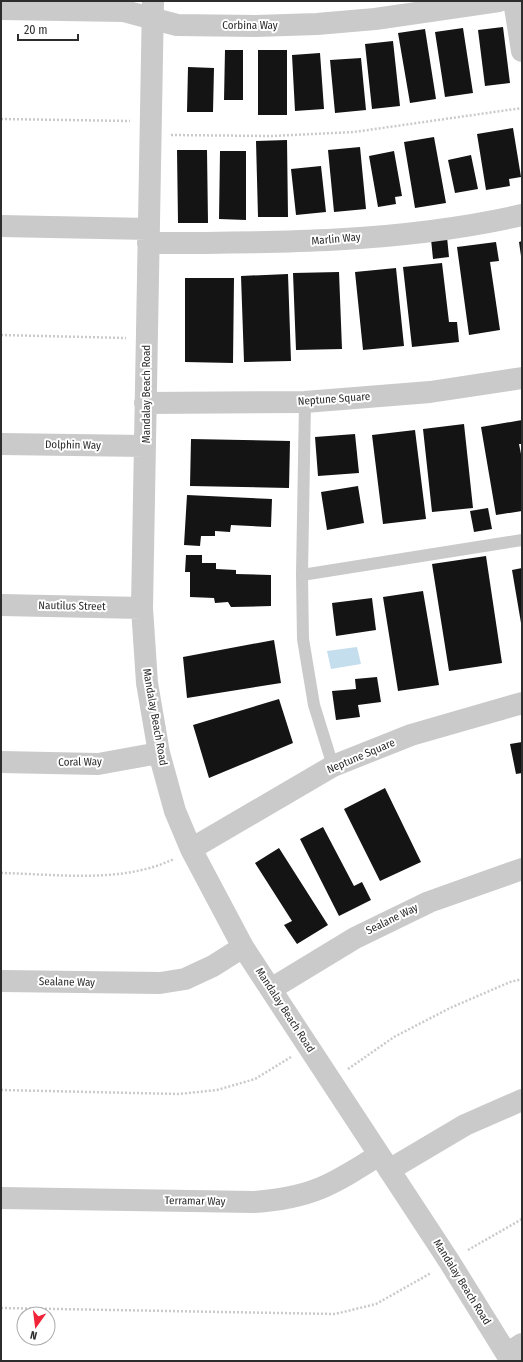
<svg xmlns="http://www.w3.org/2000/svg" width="523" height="1362" font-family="'Fira Sans Condensed',sans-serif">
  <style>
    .water { fill: #c4deed }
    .building { fill: #141414 }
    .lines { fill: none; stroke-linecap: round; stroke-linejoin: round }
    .path { stroke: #cacaca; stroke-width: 2.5; stroke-dasharray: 2 2; stroke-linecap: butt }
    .lane { stroke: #cacaca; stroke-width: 12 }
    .street { stroke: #cacaca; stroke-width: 22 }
    .labels { text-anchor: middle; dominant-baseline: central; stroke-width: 4; stroke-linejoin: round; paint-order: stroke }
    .street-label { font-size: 11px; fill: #2d2d2d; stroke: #fff }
  </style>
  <rect width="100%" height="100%" fill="#fff"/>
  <path class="water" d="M357,647l4,17 -30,5 -4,-18z"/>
  <path class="building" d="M503,27l7,56 -25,3 -7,-56z
    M463,28l10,65 -28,4 -10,-65z
    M425,29l11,70 -26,4 -12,-70z
    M393,41l7,65 -28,3 -7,-65z
    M225,50h18v50h-19z
    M258,50h29v65h-29z
    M320,53l4,56 -29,2 -3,-56z
    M361,58l5,52 -31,3 -5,-53z
    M188,67l26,1 -1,44h-26z
    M513,128l8,49 -12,2 1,7 -24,4 -9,-56z
    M434,137l12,66 -31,5 -11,-66z
    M287,140l1,77h-30l-2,-76z
    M360,147l6,62 -32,3 -6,-62z
    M177,150h30l1,73h-30z
    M220,151h26v69l-27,-1z
    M394,151l8,45 -7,1 1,7 -18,3 -9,-51z
    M471,155l7,34 -23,4 -7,-33z
    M321,166l5,46 -30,3 -5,-46z
    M447,237l2,20 -16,2 -2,-20z
    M522,241v15h-1l-2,-14z
    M496,242l3,19 -9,1 10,68 -31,5 -12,-88z
    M442,263l7,59h8l2,20 -47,5 -9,-80z
    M396,268l8,78 -41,4 -8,-78z
    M339,272l3,77 -46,1 -3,-77z
    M288,274l3,87 -47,1 -3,-86z
    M185,278h49l-1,85 -48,-1z
    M522,420v24h-3l3,15v52l-26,4 -15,-88z
    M464,424l9,84 -41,4 -9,-83z
    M415,430l11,89 -43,5 -11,-89z
    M355,434l4,39 -41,3 -3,-39z
    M191,439l99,2 -1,47 -99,-2z
    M358,486l6,37 -37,7 -6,-38z
    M187,495l85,4 -1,28 -40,-2 -1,7 -15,-1v5h-14l-1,10 -16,-1z
    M488,508l4,21 -18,3 -4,-21z
    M186,555h16v8h14v6l20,1v4l35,1v31l-40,1 -3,-5 -13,1 -1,-5 -24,-1v-25h-5z
    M486,556l16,107 -53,8 -17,-107z
    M522,568v55h-1l-9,-53z
    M423,591l16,94 -41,6 -15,-94z
    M372,598l4,32 -40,6 -4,-33z
    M274,640l7,43 -94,15 -4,-41z
    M377,677l4,25 -23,3 2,12 -24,3 -4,-29 24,-2 -1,-10z
    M279,699l14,44 -84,35 -16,-53z
    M522,742v31l-6,1 -6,-30z
    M385,788l36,74 -41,19 -36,-72z
    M323,827l31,59 8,-4 9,18 -32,16 -39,-77z
    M279,848l49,77 -31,19 -13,-19 8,-4 -37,-58z"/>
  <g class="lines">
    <path class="path" d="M1,119l129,2
      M171,135l101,1 82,-4 168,-24
      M1,335l125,3
      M1,873c57,1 120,11 173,-14
      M348,1069l46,-32 56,-29 60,-26 12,-3
      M1,1090l178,4 38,-4 38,-11 36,-22
      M468,1250l54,-31
      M1,1308l334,6 41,-10 55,-31"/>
    <path class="lane" d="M305,402l-3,173 1,64 11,66 19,61
      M302,575l220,-35"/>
    <path class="street" d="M153,1l-11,607 5,75 12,70 16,58 16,38 52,98 206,314 62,100
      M514,1l8,50
      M1,9l123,2 53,14 79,1 61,-2 58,-5 124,-18
      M1,226l148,3
      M148,243c126,0 251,0 374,-28
      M145,403l160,-1 125,-10 92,-14
      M1,444l144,2
      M1,605l141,3
      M1,762l97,2 61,-11
      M191,849l142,-83 78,-31 111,-32
      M1,981l159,2 25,-4 28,-13 30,-19
      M271,989l84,-51 74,-36 93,-33
      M389,1170l76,-45 57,-25
      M1,1198l253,4c57,-4 78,-17 125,-47
      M507,1354l15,-10"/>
  </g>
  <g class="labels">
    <g class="street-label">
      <text x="250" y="25">Corbina Way</text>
      <text transform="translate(336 239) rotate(-5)">Marlin Way</text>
      <text transform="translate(146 394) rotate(-90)">Mandalay Beach Road</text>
      <text transform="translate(334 399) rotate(-4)">Neptune Square</text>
      <text transform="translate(73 445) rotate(1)">Dolphin Way</text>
      <text transform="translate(72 606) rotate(1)">Nautilus Street</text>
      <text transform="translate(155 717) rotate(80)">Mandalay Beach Road</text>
      <text transform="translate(361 756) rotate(-23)">Neptune Square</text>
      <text transform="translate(80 762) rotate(-1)">Coral Way</text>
      <text transform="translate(392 919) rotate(-26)">Sealane Way</text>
      <text transform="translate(67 982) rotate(1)">Sealane Way</text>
      <text transform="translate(285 1010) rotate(57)">Mandalay Beach Road</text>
      <text transform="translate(195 1201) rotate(1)">Terramar Way</text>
      <text transform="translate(462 1282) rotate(58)">Mandalay Beach Road</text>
    </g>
  </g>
  <rect width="523" height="1362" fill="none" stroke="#2d2d2d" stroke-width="4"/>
  <g transform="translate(36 1326) rotate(194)"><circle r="19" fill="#ffffff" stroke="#ababab"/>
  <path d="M0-3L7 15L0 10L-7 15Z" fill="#f02338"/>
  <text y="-6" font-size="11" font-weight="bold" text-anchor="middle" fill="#2d2d2d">N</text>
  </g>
  <path d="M18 34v6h60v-6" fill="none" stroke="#2d2d2d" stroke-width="2"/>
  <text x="24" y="34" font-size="12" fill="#2d2d2d" stroke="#ffffff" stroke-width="3" paint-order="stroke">20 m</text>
</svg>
